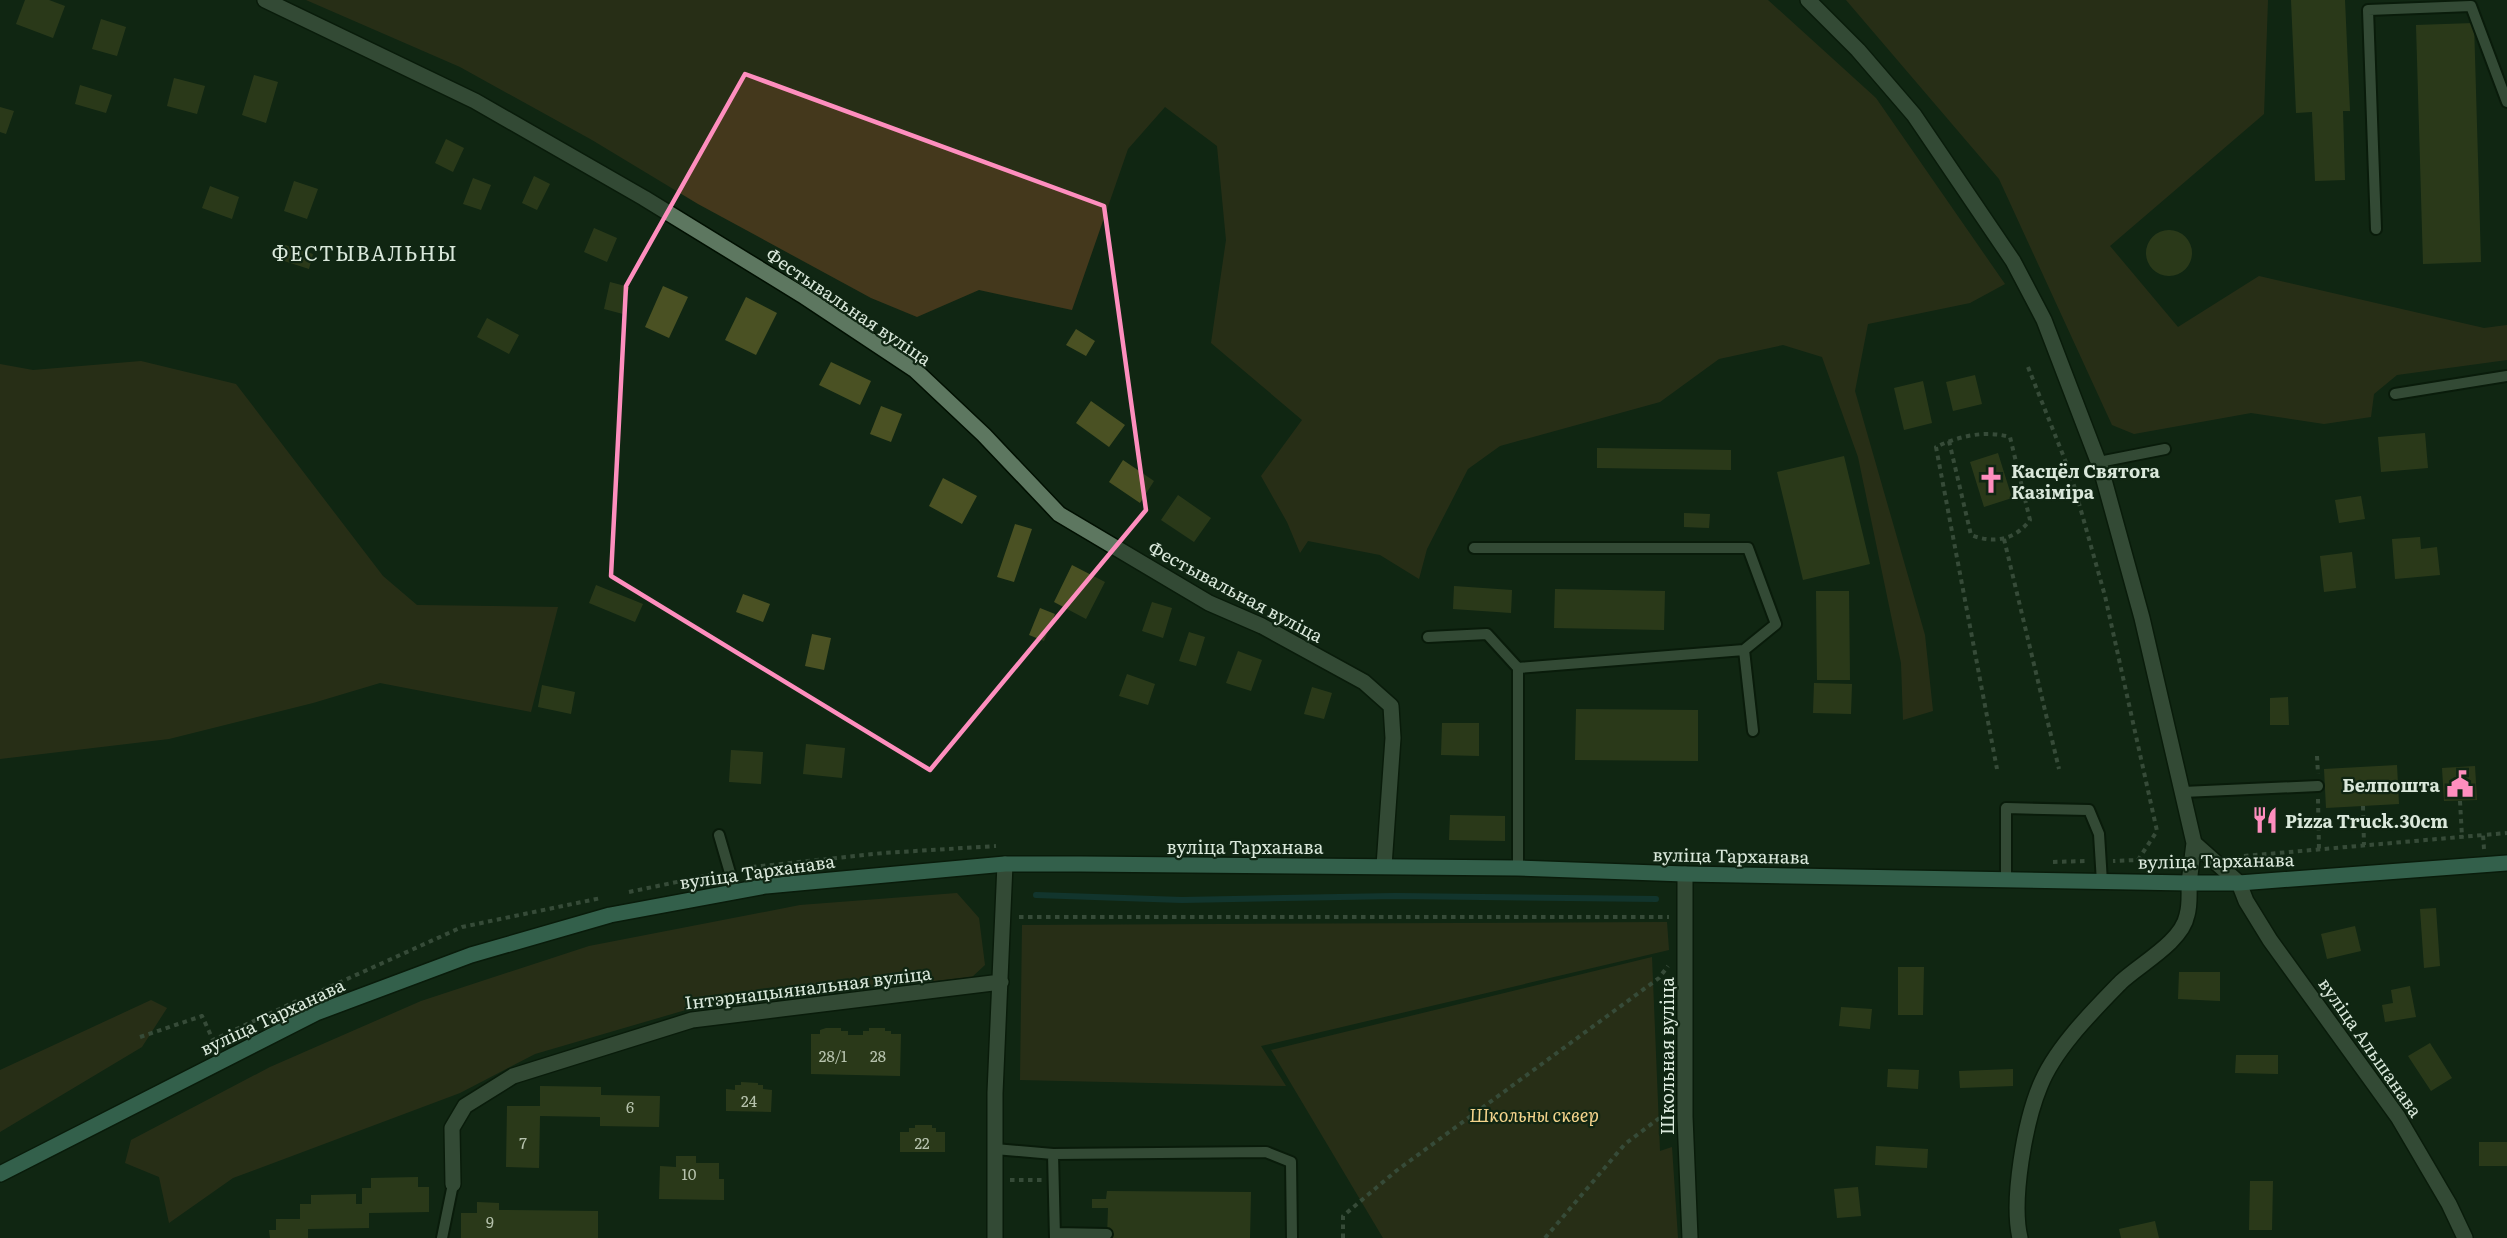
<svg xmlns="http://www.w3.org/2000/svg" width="2507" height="1238" font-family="Literata,serif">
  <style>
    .green { fill: #44381c }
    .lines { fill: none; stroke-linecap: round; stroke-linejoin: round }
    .stream { stroke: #14474e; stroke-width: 6 }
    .building { fill: #4a5123 }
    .service-casing { stroke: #000f01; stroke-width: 14 }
    .minor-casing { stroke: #000f01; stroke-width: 18 }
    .tertiary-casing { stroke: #000f01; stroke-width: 18 }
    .primary-casing { stroke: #000f01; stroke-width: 18 }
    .path { stroke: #657867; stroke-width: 4; stroke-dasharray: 4.5 4.5; stroke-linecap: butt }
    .service { stroke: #5d7760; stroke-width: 10 }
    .minor { stroke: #5d7760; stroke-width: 15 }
    .tertiary { stroke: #5d7760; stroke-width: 15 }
    .primary { stroke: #5ea791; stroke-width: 15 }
    .marked { fill: none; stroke: #fe8ebe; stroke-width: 4.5; stroke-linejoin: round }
    .labels { text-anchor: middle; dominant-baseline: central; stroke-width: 4.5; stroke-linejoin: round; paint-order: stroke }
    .number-label { font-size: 15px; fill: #b6c2ad }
    .street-label { font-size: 18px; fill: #dae8db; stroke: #102613 }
    .poi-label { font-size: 18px; font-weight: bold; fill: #dae8db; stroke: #102613; text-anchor: start }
    .park-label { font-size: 18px; font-style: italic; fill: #f4d48c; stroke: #102613 }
    .neighbourhood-label { font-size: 20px; letter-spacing: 1.5px; fill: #dae8db; stroke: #102613 }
  </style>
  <rect width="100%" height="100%" fill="#102613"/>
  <path class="green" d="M306,0h1462l108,98 129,186 -35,19 -102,21 -13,67 70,244 8,76 -30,9 -2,-57 -43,-206 -36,-100 -39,-12 -64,14 -59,43 -160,44 -32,23 -41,80 -8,30 -39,-24 -72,-14 -8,12 -13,-31 -26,-46 41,-56 -91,-77 15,-103 -9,-94 -52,-39 -37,42 -56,161 -93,-20 -62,27 -46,-19 -173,-94 -106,-64 -132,-73z
    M1846,0h422l-4,114 -154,132 68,81 81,-51 225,52 23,-3v35l-110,15 -23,19 -3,23 -47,7 -73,-11 -117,21 -22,-9 -113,-246z
    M141,361l95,23 147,192 34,29 141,2 -27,105 -151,-29 -67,20 -144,36 -169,20v-395l33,6z
    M957,893l22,25 6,47 -13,12 -276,30 -161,47 -75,39 -227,85 -64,45 -10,-46 -34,-14 6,-23 139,-73 151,-66 168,-55 211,-41z
    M1667,922l2,28 -408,96 25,40 -266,-6 2,-155z
    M1652,957l8,194 12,-4 6,91h-295l-112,-188z
    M151,1000l16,8 -25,39 -142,85v-62z"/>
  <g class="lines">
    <path class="stream" d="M1036,895l146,5 213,-4 261,3"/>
  </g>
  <path class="building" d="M25,0h24l16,6 -12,32 -37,-14z
    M2291,0h54l5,111h-7l2,69 -30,1 -3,-69 -16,1z
    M101,19l25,8 -9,29 -25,-7z
    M2474,23l7,239 -58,2 -7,-239z
    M254,75l24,7 -12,41 -24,-8z
    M174,78l31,8 -8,28 -30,-8z
    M80,85l32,10 -6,18 -31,-9z
    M0,107l14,4 -8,23 -6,-2z
    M446,139l18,9 -11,24 -18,-9z
    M534,176l16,8 -13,26 -15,-7z
    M473,178l18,7 -10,25 -18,-6z
    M294,181l24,8 -11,30 -23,-8z
    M210,186l29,11 -7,22 -30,-11z
    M594,228l23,10 -10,24 -23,-10z
    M2146 253a23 23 0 1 1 46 0a23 23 0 1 1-46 0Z
    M285,245l28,9 -4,15 -28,-9z
    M610,282l19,5 -6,27 -19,-5z
    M663,286l25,11 -19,41 -24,-11z
    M746,297l31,16 -21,42 -31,-15z
    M487,318l32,17 -10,19 -32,-17z
    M1076,329l19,12 -9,15 -20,-11z
    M831,362l40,19 -11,24 -41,-20z
    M1975,375l7,29 -29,7 -7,-29z
    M1923,381l9,42 -28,7 -10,-42z
    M1091,401l34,24 -16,22 -33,-24z
    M881,406l21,8 -11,28 -21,-8z
    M2425,433l3,35 -47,4 -3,-35z
    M1597,448l134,2v20l-134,-2z
    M1998,453l14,45 -28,9 -14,-45z
    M1844,456l26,108 -67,16 -26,-108z
    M1123,460l31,21 -14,22 -31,-21z
    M943,478l34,18 -15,28 -33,-18z
    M1178,495l33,23 -17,24 -33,-22z
    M2361,496l4,23 -26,4 -4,-23z
    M1684,513l26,1 -1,14 -25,-1z
    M1015,524l17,5 -18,53 -17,-5z
    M2420,537l1,12 16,-2 3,28 -45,4 -3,-40z
    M2352,552l4,36 -32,4 -4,-36z
    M1072,565l33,17 -19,37 -32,-17z
    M596,585l47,19 -8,18 -46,-19z
    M1454,586l58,4 -1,23 -58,-4z
    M1555,589l110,2 -1,39 -110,-2z
    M1816,591h33l1,89h-33z
    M743,594l27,10 -7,18 -27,-10z
    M1152,602l20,6 -9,30 -21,-7z
    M1040,608l15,6 -11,27 -15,-6z
    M1189,632l16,5 -9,29 -17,-5z
    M812,634l19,4 -7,32 -19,-4z
    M1238,651l24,9 -11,31 -25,-8z
    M1127,674l28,10 -7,21 -29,-9z
    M1814,683l38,1 -1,30 -38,-1z
    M542,685l33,7 -4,22 -33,-7z
    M1312,687l20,6 -8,26 -20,-5z
    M2288,697l1,28h-19v-27z
    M1576,709l122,1v51l-123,-1z
    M1442,723h37v33l-38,-1z
    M806,744l39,4 -3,30 -39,-4z
    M731,750l32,2 -2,32 -32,-2z
    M2397,765l2,39 -73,4 -2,-39z
    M2475,766l2,34 -33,1 -2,-33z
    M1450,815l55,1v25l-56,-1z
    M2436,908l4,58 -16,2 -4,-59z
    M2355,926l6,25 -34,8 -6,-25z
    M1898,967h26l-1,48h-25z
    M2179,972h41v29l-42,-2z
    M2410,986l6,31 -31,5 -3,-17 11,-2 -2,-13z
    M1841,1007l31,2 -2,20 -31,-3z
    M826,1028h15v3h7v4h15v-4h6v-3h16v3h6v3h10l-1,42 -89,-2v-40h9v-4z
    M2430,1043l22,35 -21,13 -23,-35z
    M2236,1055h42v19l-43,-1z
    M1888,1069l31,1 -1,19 -31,-2z
    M2013,1069v17l-53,2 -1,-17z
    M741,1082l17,1v2h5v4l9,1 -1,22 -45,-1v-22l9,1v-5h6z
    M540,1086l61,1v8l59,1 -1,31 -59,-1v-9l-60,-1 -1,52 -33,-1 1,-61h33z
    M915,1125h17v3h4v4h9v20h-45v-20h9v-4h6z
    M2479,1142h28v24h-28z
    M1876,1146l52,3 -1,19 -52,-3z
    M676,1156h20v7h23v16h5v21l-65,-1 1,-33 16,1z
    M418,1177v10h11v25l-60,1v15l-61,1v9h-38l-1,-8h7v-11h24v-15h11v-9l45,-1v10h6v-16h9v-10z
    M2250,1181h23l-1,49h-23z
    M1858,1187l3,29 -24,2 -3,-29z
    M1107,1191l144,1 -1,46h-143l1,-30h-16v-9h14z
    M477,1202l22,1v7l99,1v27h-137v-25h16z
    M2155,1221l4,17h-38l-2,-9z"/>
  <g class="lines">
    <defs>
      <path id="service" d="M2376,229l-8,-219 103,-4 36,96
        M2395,394l112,-18
        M2099,462l66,-13
        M1474,548h274l28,76 -32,26 -226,18
        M1428,637l59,-3 31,34v200
        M1744,650l9,81
        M2183,792l135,-6
        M719,835l16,55
        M2006,880v-72l83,2 10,24 3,48
        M995,1149l58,5 213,-2 25,10 1,76
        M1053,1154l2,84
        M1055,1233l52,1
        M442,1238l11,-54"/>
      <path id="minor" d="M265,0l210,101 169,97 158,97 113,75 69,65 75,79 150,89 53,23 102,56 27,24 2,32 -9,128
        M1685,874v243l5,121
        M453,1184l-1,-56 13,-22 48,-30 179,-56 309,-38
        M995,1238v-145l10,-229
        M2020,1238c-9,-38 5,-116 20,-152 15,-38 53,-75 81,-104 19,-18 61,-40 66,-67 3,-10 2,-21 2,-32"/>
      <path id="tertiary" d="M1808,0l50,50 56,65 99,146 31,59 57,149 41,149 52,225 45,40 7,18 24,39 128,177 51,87 16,34
        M2189,883l5,-40"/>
      <path id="primary" d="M0,1174l316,-161 155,-58 139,-40 156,-29 239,-22h75l438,4 167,6 504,9h50l268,-20"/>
    </defs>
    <use href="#service" class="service-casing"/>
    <use href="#minor" class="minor-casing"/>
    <use href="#tertiary" class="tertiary-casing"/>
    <use href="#primary" class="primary-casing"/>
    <path class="path" d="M2028,367l43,108 34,121 52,235 -19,29 -25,1
      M1949,441l22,94c23,9 44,5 59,-15l-20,-83c-25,-7 -51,-1 -74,10l61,322
      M2004,539l55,230
      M2317,756l1,18
      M2318,799l1,51
      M2460,801l2,36
      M2363,806l1,39
      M2484,849l-1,-14 24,-2
      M2244,856l239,-21
      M2053,862l35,-1
      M743,868l140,-15 113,-7
      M629,892l86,-18
      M1019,917h650
      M314,994l148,-67 139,-29
      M140,1037l62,-21 11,24 88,-41
      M1010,1180h32
      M1343,1238v-22l53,-45 263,-193 9,-12
      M1545,1238l80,-94 45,-34"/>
    <use href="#service" class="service"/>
    <use href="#minor" class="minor"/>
    <use href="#tertiary" class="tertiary"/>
    <use href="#primary" class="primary"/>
  </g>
  <path d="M0 0H2507V1238H0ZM745,74l359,132 42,304 -216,260 -319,-194 15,-290z" fill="#102613" fill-opacity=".55" fill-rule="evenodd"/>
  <path class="marked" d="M745,74l359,132 42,304 -216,260 -319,-194 15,-290z"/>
  <defs>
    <symbol id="church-bare" viewBox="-9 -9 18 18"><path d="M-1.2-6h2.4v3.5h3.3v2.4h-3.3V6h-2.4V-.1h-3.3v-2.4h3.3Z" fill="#fe8ebe" stroke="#102613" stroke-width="2.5" paint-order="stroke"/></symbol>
    <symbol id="civic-bare" viewBox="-9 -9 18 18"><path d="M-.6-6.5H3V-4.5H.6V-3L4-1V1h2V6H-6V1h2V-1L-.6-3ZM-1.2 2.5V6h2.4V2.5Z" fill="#fe8ebe" stroke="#102613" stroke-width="2.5" paint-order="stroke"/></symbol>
    <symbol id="restaurant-bare" viewBox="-9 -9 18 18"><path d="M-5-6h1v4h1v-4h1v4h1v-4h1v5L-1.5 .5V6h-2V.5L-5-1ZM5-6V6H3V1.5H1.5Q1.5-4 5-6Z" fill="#fe8ebe" stroke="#102613" stroke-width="2.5" paint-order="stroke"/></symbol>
  </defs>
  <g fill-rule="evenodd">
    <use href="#church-bare" x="1972" y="461" width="38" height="38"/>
    <use href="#civic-bare" x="2441" y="765" width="38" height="38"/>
    <use href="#restaurant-bare" x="2246" y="801" width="38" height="38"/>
  </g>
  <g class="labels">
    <g class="number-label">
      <text x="833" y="1055">28/1</text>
      <text x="878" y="1055">28</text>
      <text x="749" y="1100">24</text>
      <text x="630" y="1106">6</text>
      <text x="523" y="1142">7</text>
      <text x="922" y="1142">22</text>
      <text x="689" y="1173">10</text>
      <text x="490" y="1221">9</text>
    </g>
    <g class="street-label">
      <text transform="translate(849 306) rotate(34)">Фестывальная вуліца</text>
      <text transform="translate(1236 591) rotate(28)">Фестывальная вуліца</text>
      <text x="1245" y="846">вуліца Тарханава</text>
      <text transform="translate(1731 855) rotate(1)">вуліца Тарханава</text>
      <text transform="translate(2216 860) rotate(-1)">вуліца Тарханава</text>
      <text transform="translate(757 871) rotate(-8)">вуліца Тарханава</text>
      <text transform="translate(808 987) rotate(-7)">Інтэрнацыянальная вуліца</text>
      <text transform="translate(272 1016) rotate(-25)">вуліца Тарханава</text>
      <text transform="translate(2371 1047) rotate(55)">вуліца Альшанава</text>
      <text transform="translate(1666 1056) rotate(-90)">Школьная вуліца</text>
    </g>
    <g class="poi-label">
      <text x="2011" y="470">Касцёл Святога<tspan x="2011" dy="21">Казіміра</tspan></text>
      <text x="2440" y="784" text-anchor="end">Белпошта</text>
      <text x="2285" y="820">Pizza Truck.30cm</text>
    </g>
    <g class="park-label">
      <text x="1534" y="1114">Школьны сквер</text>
    </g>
    <g class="neighbourhood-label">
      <text x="365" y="252">ФЕСТЫВАЛЬНЫ</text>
    </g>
  </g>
</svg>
